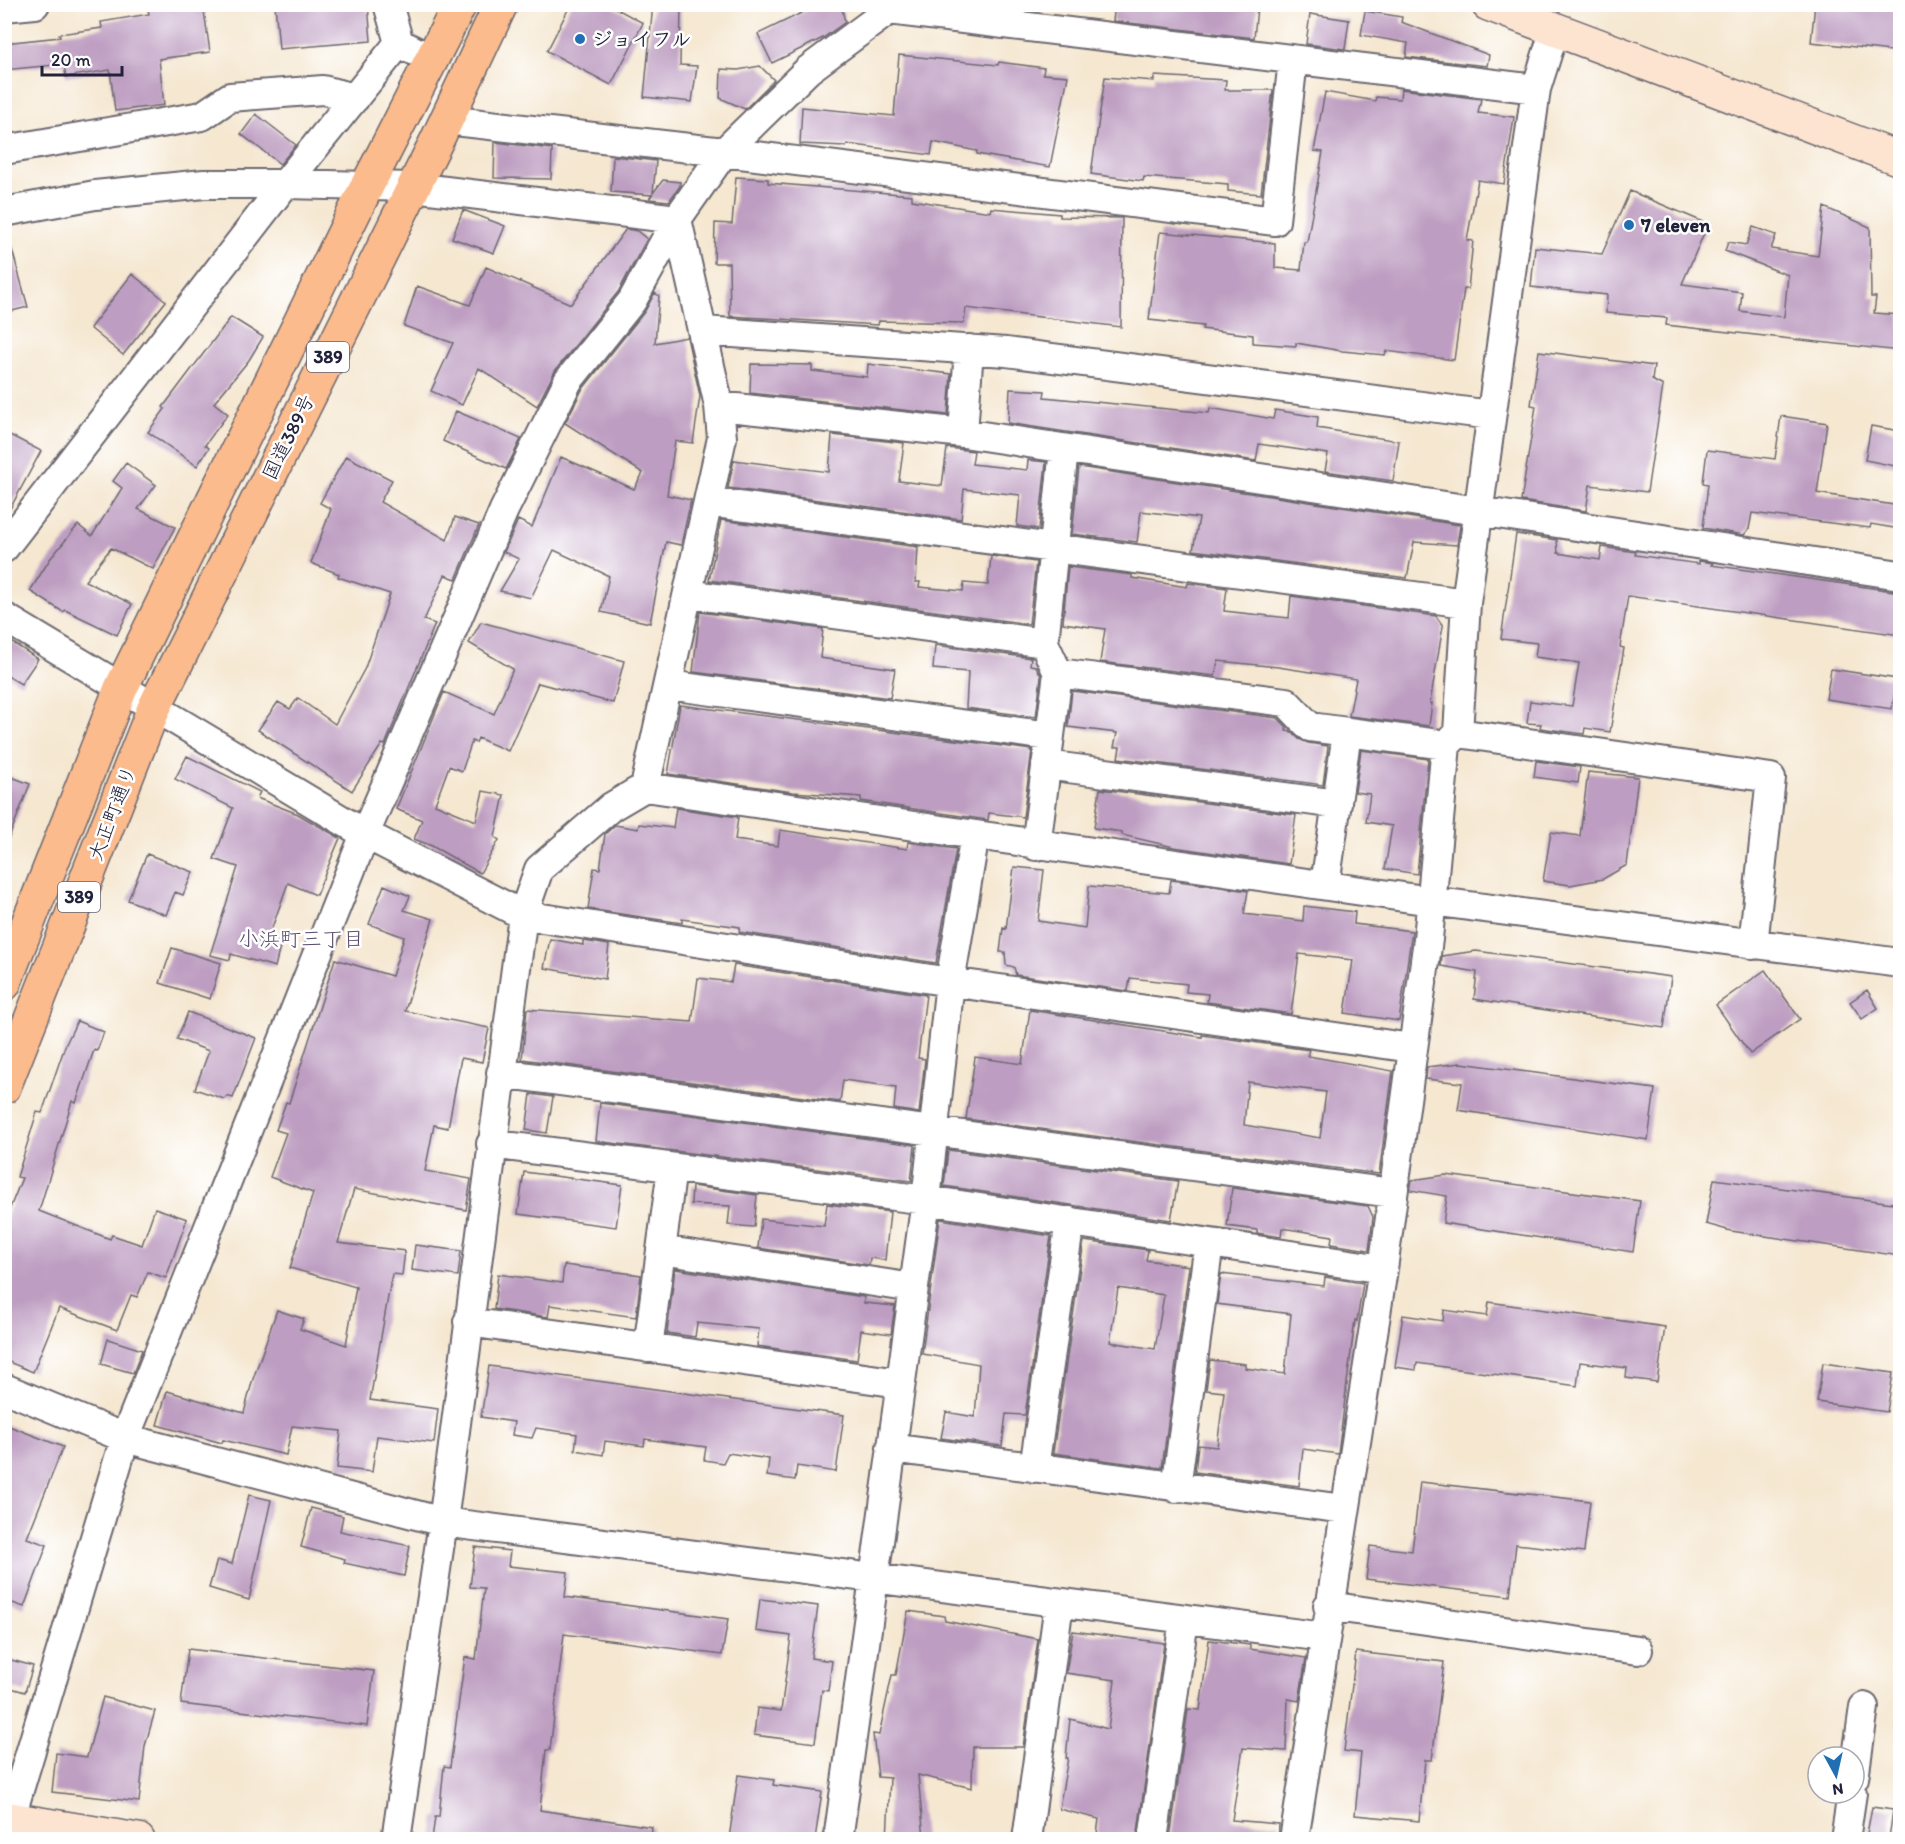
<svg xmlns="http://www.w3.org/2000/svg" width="1905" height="1844" font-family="Itim,'Klee One',sans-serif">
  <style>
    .building { fill: #bd9dc1; fill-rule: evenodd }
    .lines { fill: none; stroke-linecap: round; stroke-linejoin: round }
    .street-casing { stroke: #6c676f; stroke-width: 32 }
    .secondary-casing { stroke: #6c676f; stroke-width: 36 }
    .highway-casing { stroke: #6c676f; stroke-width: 36 }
    .street { stroke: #fff; stroke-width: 28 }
    .secondary { stroke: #fde4d1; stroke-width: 33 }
    .highway { stroke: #fbbb8d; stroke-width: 33 }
    .poi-dot { fill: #1f6fb2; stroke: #fff; stroke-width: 2 }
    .labels { text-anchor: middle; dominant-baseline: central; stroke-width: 5; stroke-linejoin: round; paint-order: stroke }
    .shield { fill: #fff; stroke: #646476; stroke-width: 1.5 }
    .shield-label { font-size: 18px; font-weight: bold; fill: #22223b }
    .poi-label { font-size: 20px; font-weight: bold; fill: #22223b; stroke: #fff; text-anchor: start }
    .street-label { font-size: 20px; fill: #22223b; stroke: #fff }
    .neighbourhood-label { font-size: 21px; fill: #584d6a; stroke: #fff }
  </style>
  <rect width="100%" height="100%" fill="#fff"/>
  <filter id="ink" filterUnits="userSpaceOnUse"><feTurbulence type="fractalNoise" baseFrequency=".0167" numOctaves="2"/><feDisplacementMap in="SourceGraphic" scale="12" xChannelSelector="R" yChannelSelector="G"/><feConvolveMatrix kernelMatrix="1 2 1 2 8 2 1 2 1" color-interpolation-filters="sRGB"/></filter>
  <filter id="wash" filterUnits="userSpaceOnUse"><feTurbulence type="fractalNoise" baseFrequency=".008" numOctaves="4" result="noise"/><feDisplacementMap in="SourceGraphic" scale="24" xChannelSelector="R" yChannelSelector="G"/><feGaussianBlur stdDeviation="1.35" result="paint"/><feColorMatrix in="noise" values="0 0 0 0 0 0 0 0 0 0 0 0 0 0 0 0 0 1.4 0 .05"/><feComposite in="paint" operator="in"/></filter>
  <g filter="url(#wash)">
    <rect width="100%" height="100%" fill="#f5e7d0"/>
    <g id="blocks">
      <path class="building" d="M147,4h56l7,48 -51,7 5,46 -49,6 -5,-41 -44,7 -2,-13 -60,6v-27l56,-6 -1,-3 43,-6 -1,-6 48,-8z
        M275,4h93l3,37 -92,8z
        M571,4h37l35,19 -32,62 -64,-34z
        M653,4h28l-1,61 17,1 -5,36 -48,-5z
        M820,4h21l4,18 -22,16 -51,25 -14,-29z
        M1115,4h107l35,4 -3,30 -141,-17z
        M1815,4h85v48l-89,-10z
        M1365,11l37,6 -1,5 88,33 -2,11 -81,-9 2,-14 -47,-8z
        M1310,14l39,6 -4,29 -39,-5z
        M899,55l99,10 1,-3 45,6 -1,6 25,2 -18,91 -73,-13v-3l-44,-9 -2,13 -84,-11 -1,2 -46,-2 2,-37 92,9z
        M760,66l14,14 -29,29 -25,-11 1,-29 17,1z
        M1154,76l72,4 -1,10h48l-12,104 -33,-3v-7l-84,-7 -1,4 -52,-7 14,-97 49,4z
        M1401,89l80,10 -3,14 36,4 -10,67 -26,-4 -11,60 6,1 -5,48h-4l-10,71 -68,-9 -1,4 -43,-4 -46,-8v3l-43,-3v-8l-51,-6 1,-3 -54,-6 11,-88 115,11v25l26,2 3,-28h3l16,-90 -9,-1 11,-59 50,9 1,-4 24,2z
        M256,114l40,31 -16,19 -39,-30z
        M495,142l57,7 -1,30 -57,-1z
        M613,156l43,5 -3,32 10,-13 17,2v4l-11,15 -20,-2 3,-4 -41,-3z
        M736,177l32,2v4l144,12v5l78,12 1,-4 69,6v3l62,1 -1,109 -155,-19 -2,15 -85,-2 -1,4 -148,-9 -1,-53h-15l1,-40 17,1z
        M1630,191l78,33 -26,60 60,8 -2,19 44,6 4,-42 -63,-24 3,-9 18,3 7,-18 23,8 -5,14 47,7 6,-49 46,20 1,70h5l-2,16 26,2v36l-234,-26 1,-7 -61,-5 1,-18 -76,-8 4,-40 67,7z
        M463,210l42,16 -11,27 -42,-15z
        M626,229l11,2 10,8 -29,53 -63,79 -18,35 -58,-38 -17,37 -31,-14 22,-48 -49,-17 13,-40 53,19 16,-38 85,37z
        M11,246l17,61 -24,6v-66z
        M132,274l34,27 -43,54 -33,-27z
        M655,293l4,3 -4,47 32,-6 13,59 -7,47 -18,-2 -8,54 24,5 -10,45 -15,-3 -16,81 -49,-11 8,-36 -55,-26 -23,48 -31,-7 19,-32 -15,-7 14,-32 14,7 29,-70 73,32 9,-16 -78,-50 17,-33 63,-79z
        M231,317l32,20 -14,23 -35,43 14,11 -23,31 4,3 -12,18 -49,-34 17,-23 -2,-2z
        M1539,351l115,15 -2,14 11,6 -16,106 -57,-7 -4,26 -65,-10 15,-95 -5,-1z
        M751,364l61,1v6l55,6 1,-13 83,10 -3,41 -198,-22z
        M1010,389l35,2 -1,6 165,16 1,-5 63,11 2,-9 43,7 -1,11 82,13 -6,40 -68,-10 3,-17 -69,-10 -3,17 -248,-38z
        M456,411l65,28 -15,30 -63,-28z
        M1781,416l46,7 -10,70 83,13v23l-29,-5 -1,4 -118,-15 -3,16 -5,6 -41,-7 5,-44 -5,-1 4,-33 68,9z
        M1871,426l29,5v36l-35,-7z
        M4,432l37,19 -37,69z
        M832,435l72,8 -5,38 43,5 5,-38 27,3 -2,13 55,6 1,-10 18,2 -7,67 -22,-3 3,-31 -56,-6 -3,30 -233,-31 6,-28 95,12z
        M346,456l46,24 -12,22 67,38 8,-23 24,8 -23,54 -11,-4 -21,45 11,4 -50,121 -3,-1 -30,47 -94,-61 20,-28 12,7 8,-11 37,26 30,-56 25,-74 -52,-17 1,-3 -28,-11 20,-54 -11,-6z
        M126,463l30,22 -18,24 37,18 -22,42 -42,-21 -26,33 47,23 -15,31 -52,-25 -2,2 -33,-21 20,-32 28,-34 14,11 30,-48 -9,-7z
        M1079,467l381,58 -3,20 -43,-3 -7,36 -214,-28 6,-32 -58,-7 -4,31 -65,-8z
        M721,520l197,27 -2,35h4l-1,5 44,4 1,-8 24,2 3,-29 45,6 -7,62 -320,-44z
        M1516,534l41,6 1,13 42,7 2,-13 34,5 -1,3 64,9v-3l14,2 -2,2 189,27v43l-272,-39 -8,51 4,1 -14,84 -25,-4 -1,6 -44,-6 1,-4 -14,-1 3,-22 42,5 7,-43 -44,-6 2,-14 -36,-4z
        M1068,567l64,8v3l55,9 1,-4 39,5 -3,23 65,7 2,-22 145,20 7,10 -13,77h2l-3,23 -80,-10 7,-37 -78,-12 -60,-6 -3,15 -115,-14 5,-33 -42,-6z
        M700,612l123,17 -3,29 75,11 -5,29 -197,-26z
        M481,622l143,39 -11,42 -75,-20 -30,68 -30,-13 -2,5 -4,-2 -10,30 -13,-5 -14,38 41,17 7,-30 21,4 -9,42 4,3 -19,33 -48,-27 -18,-7 8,-19 -26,-11 48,-117 50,22 19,-45 -44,-26z
        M4,637l34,22 -17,25 -17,-10z
        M935,645l96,13 -1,7 6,1 5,10 -5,41 -70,-9 2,-36 -35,-3z
        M1831,669l66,10 -5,30 -66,-10z
        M1072,691l206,27 9,9 -1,4 6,1 7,7 9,4 20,3 -5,39 -205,-27 2,-11h-6l3,-14 -49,-6z
        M680,705l352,45 -9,67 -34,-4 -1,7 -127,-19v-4l-68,-5 -125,-18z
        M1361,750l67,9 -11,115 -32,-5 7,-43 -26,-4 4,-28 -15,-2z
        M187,756l73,36 -3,6 41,16 42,24 -24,57 -28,-12 -20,56 13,4 -6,24 -44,-13 -1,6 -20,-5 28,-88 -24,-8 19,-51 -58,-29z
        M1536,761l44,6 -2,16 -44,-6z
        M1588,772l50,5 -11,88 -24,14 -33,6 -27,-4 8,-49 29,4z
        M4,774l26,10 -24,61h-2z
        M1100,789l196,26 -7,49 -115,-17 -52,-12v-3l-28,-4z
        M676,808l62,9 -3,23 43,6 2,-16 127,19 1,-7 48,7 -20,114 -197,-31 1,-5 -58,-8v4l-94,-14 6,-41 6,1 5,-35 10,-9 23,4 1,-5 34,4z
        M147,854l46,18 -10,23 -8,-3 -9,23 -38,-15z
        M1014,867l30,3 -6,51 47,7 4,-42 80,7 2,-13 77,11 -4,23 59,7 1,-15 51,6 -1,12 58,7 -13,90 -54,-8 8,-53 -54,-6 -8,60 -84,-12 1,-8 -22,-2 1,-8 -57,-6 -2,13 -112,-16 -2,-8 -8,-2 -1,-13h-5l3,-24 3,1z
        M384,885l26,11 -6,14 29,9 -28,92 84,17 -7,34 -21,-4 -13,70 -14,-3 -9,46 46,8 -5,31 -112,-21 -16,54 67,8 -3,24 -10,-1 -22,126 68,9 -4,34 -57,-7 -5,36 -35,-4 4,-37 -49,-5 -6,29 -63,-15 -1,3 -65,-18 10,-34 77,22 8,-31 25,-72 27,9 -4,10 46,16 10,-58 -66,-19 23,-75 -43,-16 16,-44 -10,-3 10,-28 3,1 46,-144 57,17 12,-39 -35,-13z
        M550,939l33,6v-4l26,4 -4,34 -61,-11z
        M172,948l49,15 -11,36 -50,-16z
        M1476,951l195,26 -7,51 -190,-29 3,-27 -36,-6 1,-10z
        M734,965l192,30 -8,63 7,1 -6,54 -25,-4 2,-22 -53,-7 -3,22 -318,-43 5,-50 165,13 6,-44 33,4z
        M1765,970l35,49 -50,35 -34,-49z
        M1867,990l11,18 -16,11 -12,-17z
        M1030,1010l172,27v-2l107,15 -1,6 85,15 -14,103 -413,-55 9,-62 47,7zM1248,1082l78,10 -6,46 -76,-13z
        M188,1012l68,26 -23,60 -6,-2 -3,3 -29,-10 14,-38 -32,-12z
        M77,1021l27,11 -7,19 -3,-1 -18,53 -4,-2 -33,110 71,28 2,-4 30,10 13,-37 32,11 -21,59 -18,-6 -11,25 -6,-2 -14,35 -58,-22 -26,64 -29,-12v-137l18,-45 -5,-1 20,-65 5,1 23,-67z
        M1461,1063l194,26 -7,51 -190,-30 4,-27 -36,-4 1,-12z
        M531,1094l22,3 -6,36 -21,-3z
        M600,1103l315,42 -4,36 -315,-40z
        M948,1150l230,31 -7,39 -227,-34z
        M524,1172l98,13 -6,42 -98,-13z
        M1446,1175l194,26 -7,51 -190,-29 4,-27 -37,-6 2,-10z
        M1714,1179l186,25v52l-169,-25 -25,-7z
        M692,1186l65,9 -3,32 -26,-2 2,-19 -39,-2z
        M1232,1188l136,18 5,11 -4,33 -38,-6 1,-8 -50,-8 -1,9 -24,-4v-3l-30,-4z
        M827,1204l63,8 -5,48 -15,-2 -1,7 -111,-17 3,-29 63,7z
        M940,1219l111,17 -26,179 -19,-1 -4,32 -61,-8 5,-26 29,5 4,-53 -57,-10z
        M1084,1241l64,9 -2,10 43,6 -27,202 -109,-15zM1118,1288l46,7 -9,54 -45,-7z
        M415,1245l46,6 -3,25 -46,-6z
        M564,1265l77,10 -5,42 -86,-12 -2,12 -54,-8 4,-35 64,9z
        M675,1269l189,28v6l31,3 -4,28 -30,-4 -4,30 -100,-14 2,-17 -62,-6 -2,14 -28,-4z
        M1221,1274l103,12 1,-9 38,6 -6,38 -2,-1 -17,134 -35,-5 -4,37 -104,-14 3,-27 19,2 7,-55 -18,-2 4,-30 35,4v4l40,6 6,-60 -74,-10z
        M1489,1302l176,25 -8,55 -31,-4 1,-10 -47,-6 -3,24 -160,-23 -1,7 -21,-3 8,-52 40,6 1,-11 43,6z
        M108,1339l34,11 -9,23 -32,-9z
        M1823,1363l70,10 -6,39 -70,-10z
        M489,1366l355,49 -8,57 -39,-6 -2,14 -28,-4 2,-17 -41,-6 -5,10 -19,-3 2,-13 -61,-8 -1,7 -39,-5 -2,14 -28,-5 2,-16 -41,-6 -4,10 -20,-3 2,-13 -33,-5z
        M4,1424l59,23 -36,91 20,7 -23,62 -20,-7z
        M1420,1482l170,19 -6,51 -68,-8 -6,52 -144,-17 4,-33 42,5z
        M249,1495l22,5 -22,100 -40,-12 8,-28 15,4z
        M311,1508l32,8 -3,15 70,15 -6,30 -60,-13 1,-4 -44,-12z
        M475,1547l35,4 -2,15 60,6 -3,25 163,22 -6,36 -158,-21 -14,116h-4l-6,60 112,17 -1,12h-219l3,-22h4l5,-51 6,1 15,-110 11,2 8,-71 -14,-1z
        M760,1599l58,7 -7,52 21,3 -4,30 -6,-1 -7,53 -61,-8 3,-27 24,3 10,-75 -35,-5z
        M908,1611l36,5 1,5 93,18 -15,108h-50l-1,41 -54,-13 6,64h-37l3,-61 -12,-1 -5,-43 6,1 13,-60h4z
        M1073,1631l91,12 -27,196 -40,-5 2,-15 -40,-10 9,-51h-2l4,-39 38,10 7,-49 -49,-7z
        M1209,1640l41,5v4l56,9 -7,43 -11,-2 -2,52 -43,-3 -11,72 47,4 -1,15h-108l18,-130 12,1z
        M188,1649l186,22 -7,55 -186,-22z
        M1356,1652l88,10 -12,98h-7l-6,61 -64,-6 6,-62 -17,-2z
        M4,1658l29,8 -8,26 -21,-6z
        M103,1697l52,14 -10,35 -6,56 -87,-10 4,-39 31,4z
        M738,1775l36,5 -1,5 49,7 -7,47h-86z
        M1872,1807l21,3 -4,29h-23z"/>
    </g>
  </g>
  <g filter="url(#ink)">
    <use href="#blocks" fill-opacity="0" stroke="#6c676f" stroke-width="1.5"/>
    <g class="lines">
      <defs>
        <path id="street" d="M388,4l11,39
          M4,7l31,-3
          M889,10l647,79
          M446,120l278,32 551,69 18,-161
          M4,150l198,-34 28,-19 93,-7 32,8
          M4,212l91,-17 109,-11h81l128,3 264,32
          M704,331l302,21 485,63
          M719,406l244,27 937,142
          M963,433l6,-84
          M708,502l758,101
          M4,548l281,-364 114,-141 32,16
          M688,594l356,49
          M4,617l361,217 158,81 427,67 462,66
          M1058,673l228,29 24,25 136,18
          M668,685l382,51
          M1458,733l313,45 -18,167
          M1046,765l291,39
          M645,787l77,-349 -3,-32 -42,-187
          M1036,846l22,-173 -14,-30 20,-194
          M1325,885l22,-152
          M501,1073l892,120
          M491,1144l435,56 457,69
          M661,1250l253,38
          M468,1322l432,61
          M648,1348l24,-180
          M4,1388l121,50 318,84 881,115
          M891,1448l453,61
          M1034,1468l36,-247
          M1176,1488l33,-245
          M1328,1606l310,44
          M1854,1778l10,-71
          M10,1820l115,-382 240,-604 139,-324 64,-129 64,-80 45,-82 47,-67 84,-82 81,-60v-6
          M396,1840l47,-318 80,-607 16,-46 72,-62 34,-20 786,114 469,62
          M838,1840l88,-640 24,-218 25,-147
          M1027,1840l32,-237
          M1153,1840l31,-221
          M1294,1840l89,-571 45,-330 18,-194 12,-12 8,-130 70,-514 19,-60
          M1845,1840l7,-47"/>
        <path id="secondary" d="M1488,4l412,155
          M4,1818l134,22"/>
        <path id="highway" d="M4,984l117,-296 246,-502 93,-182
          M4,1087l150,-379 283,-568 64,-136"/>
      </defs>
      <use href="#street" class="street-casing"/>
      <use href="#secondary" class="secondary-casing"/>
      <use href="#highway" class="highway-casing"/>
      <use href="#street" class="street"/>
      <use href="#secondary" class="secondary"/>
      <use href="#highway" class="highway"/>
    </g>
  </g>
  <g class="poi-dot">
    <circle cx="580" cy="39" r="6"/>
    <circle cx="1629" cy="225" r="6"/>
  </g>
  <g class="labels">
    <g class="shield">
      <rect x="307" y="342" width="42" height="30" rx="4.5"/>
      <rect x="58" y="882" width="42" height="30" rx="4.5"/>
    </g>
    <g class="shield-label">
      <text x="328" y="357">389</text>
      <text x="79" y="897">389</text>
    </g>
    <g class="poi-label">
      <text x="592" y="39">ジョイフル</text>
      <text x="1641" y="225">7 eleven</text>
    </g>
    <g class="street-label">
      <text transform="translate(288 437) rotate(-64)">国道389号</text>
      <text transform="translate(112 813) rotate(-69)">大正町通り</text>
    </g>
    <g class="neighbourhood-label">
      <text x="301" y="938">小浜町三丁目</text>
    </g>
  </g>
  <rect width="1905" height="1844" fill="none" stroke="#fff" stroke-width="24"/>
  <g transform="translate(1836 1775) rotate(172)"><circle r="28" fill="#ffffff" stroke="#a7a7b1" stroke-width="1.5"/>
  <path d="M0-4.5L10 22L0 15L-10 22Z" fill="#1f6fb2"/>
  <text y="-9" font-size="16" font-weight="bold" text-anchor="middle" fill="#22223b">N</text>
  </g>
  <path d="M42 66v9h80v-9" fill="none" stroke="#22223b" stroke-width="3"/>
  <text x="51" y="66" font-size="18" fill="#22223b" stroke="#ffffff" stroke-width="4.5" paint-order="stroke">20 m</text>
</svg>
